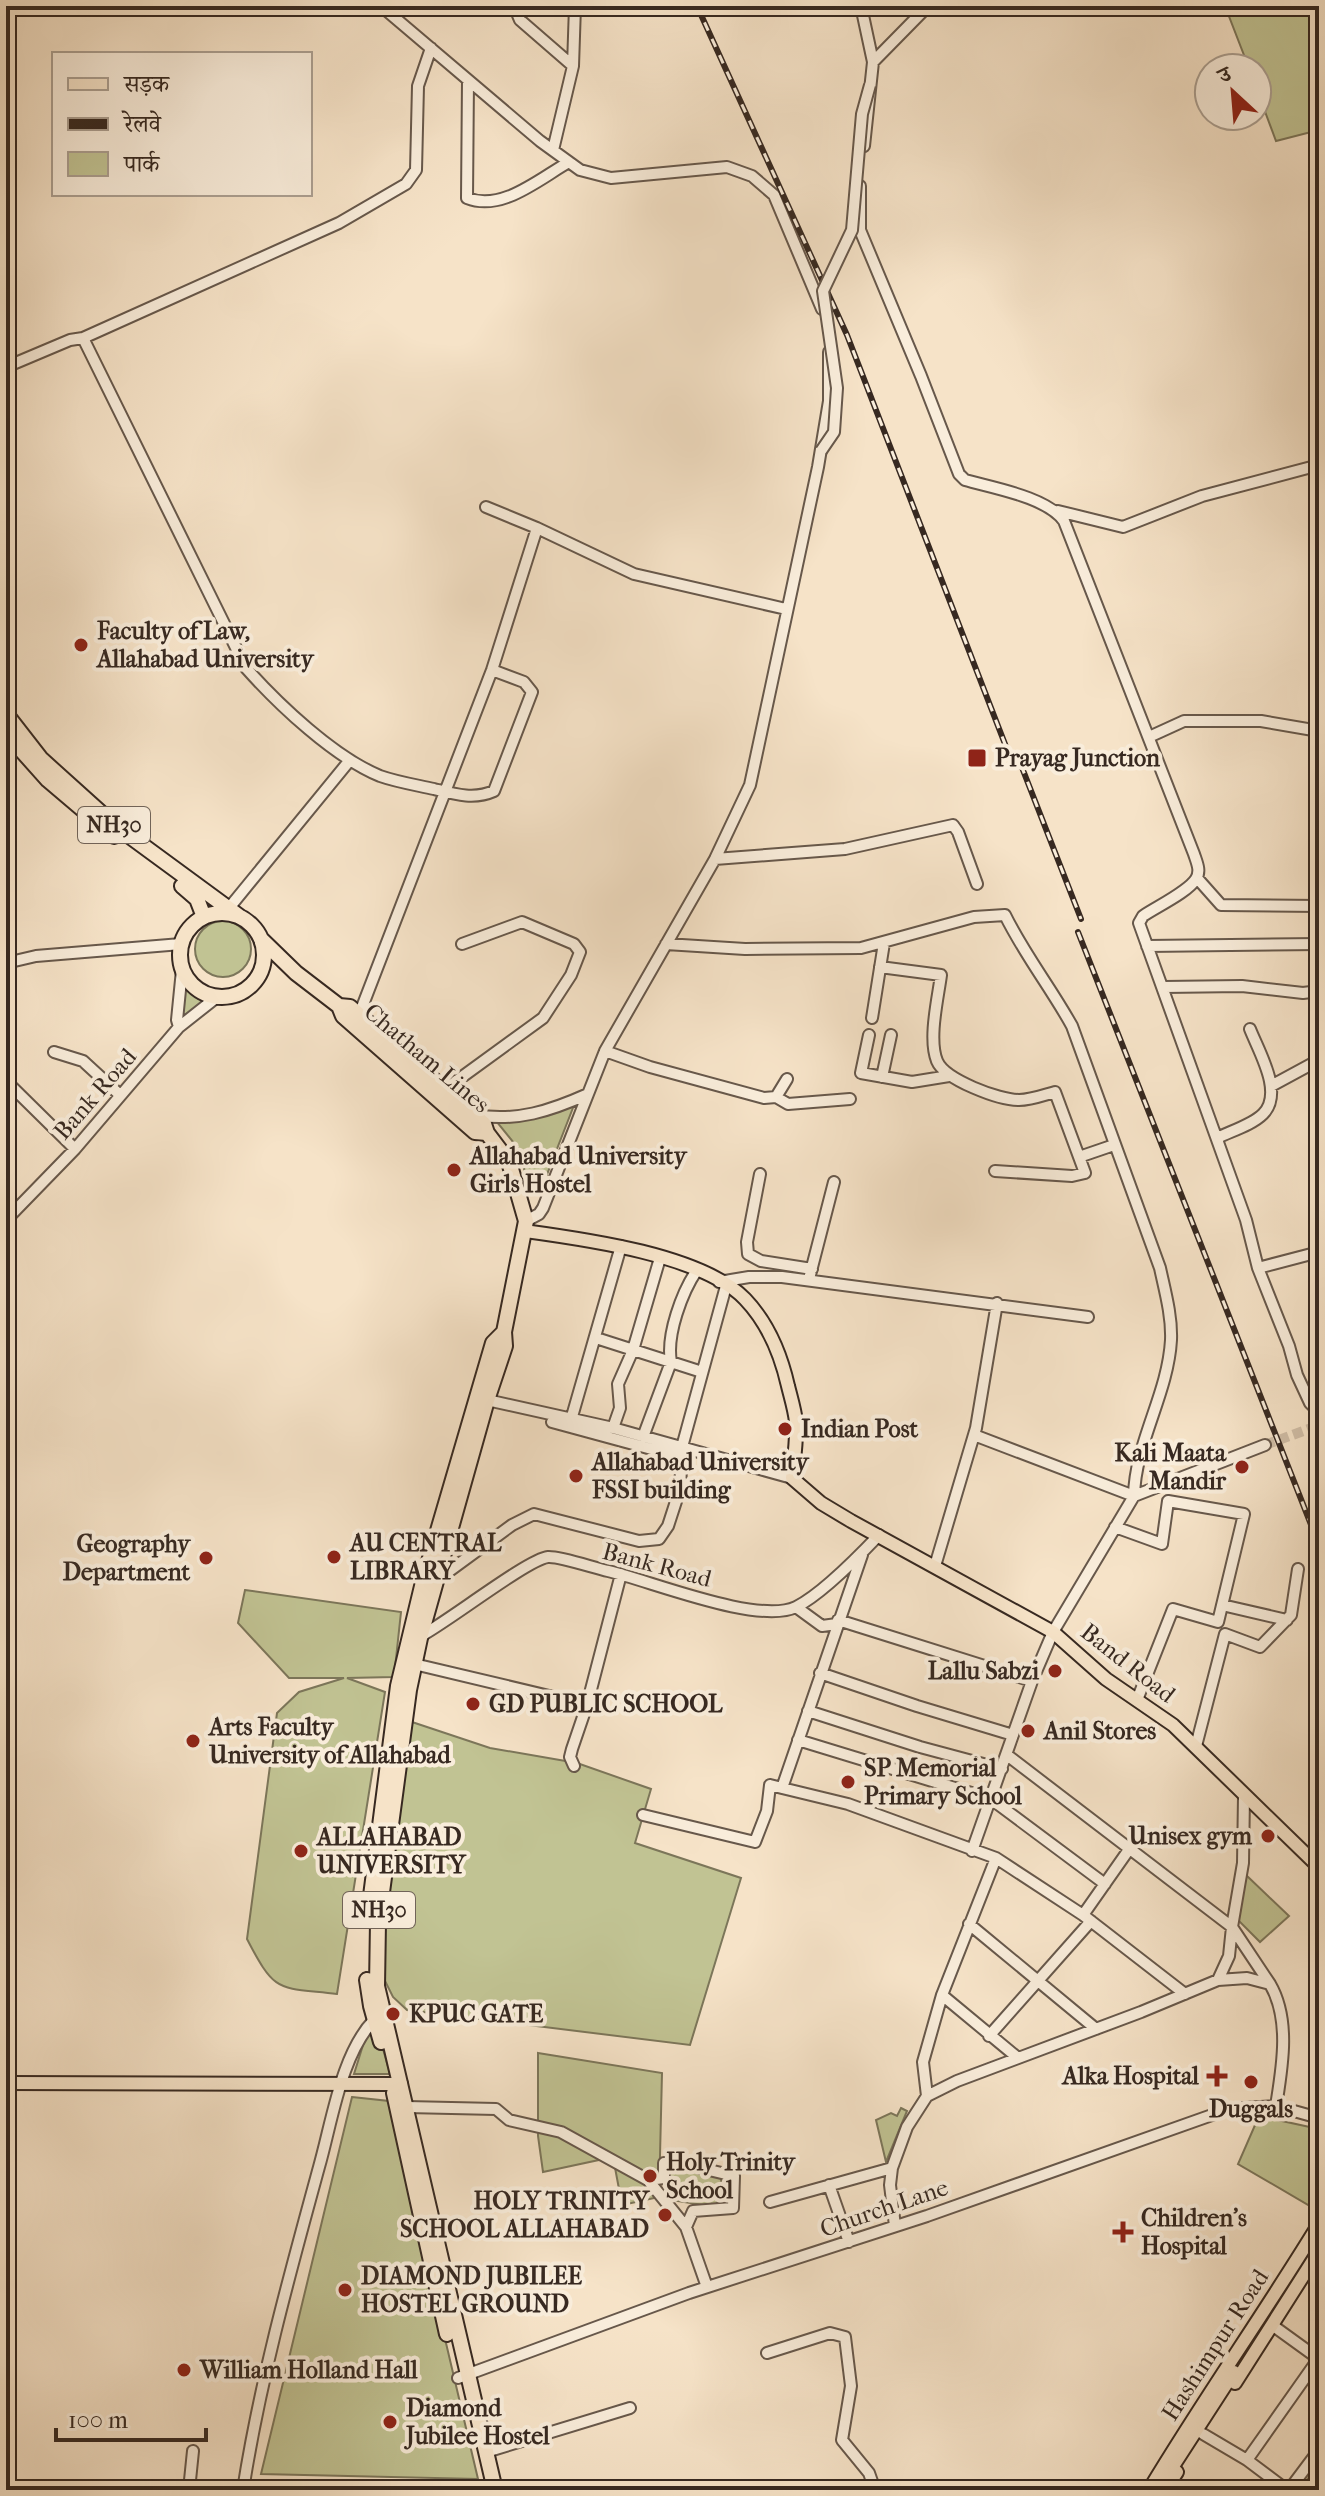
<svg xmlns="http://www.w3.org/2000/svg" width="1325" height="2496" font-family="'IM FELL French Canon','Noto Serif Devanagari',serif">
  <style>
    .green { fill: #c1c393; stroke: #7c765a; stroke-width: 2 }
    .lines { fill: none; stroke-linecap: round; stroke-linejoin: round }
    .minor-tunnel { stroke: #d0bea7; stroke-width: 10; stroke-dasharray: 10 5; stroke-linecap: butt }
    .minor-casing { stroke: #67584b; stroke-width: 14 }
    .major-casing { stroke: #372921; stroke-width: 16 }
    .highway-casing { stroke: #372921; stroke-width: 18 }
    .minor { stroke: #f9eddb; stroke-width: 10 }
    .major { stroke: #f6e3c8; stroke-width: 12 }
    .highway { stroke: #f6e3c8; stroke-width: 14 }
    .rail-casing { stroke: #372921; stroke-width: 6 }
    .rail { stroke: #f9eddb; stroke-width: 3; stroke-dasharray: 9; stroke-linecap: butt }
    .minor-bridge-casing { stroke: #67584b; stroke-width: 14; stroke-linecap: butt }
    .minor-bridge { stroke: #f9eddb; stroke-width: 10 }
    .poi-dot { fill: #8f2418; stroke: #f9eddb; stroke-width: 3 }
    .labels { text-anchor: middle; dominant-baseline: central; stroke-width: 8; stroke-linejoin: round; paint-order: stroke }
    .shield { fill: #f9eddb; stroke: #716459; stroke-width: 2 }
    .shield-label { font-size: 22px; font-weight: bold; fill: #372921 }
    .poi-label { font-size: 24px; font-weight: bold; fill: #372921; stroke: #f9eddb; text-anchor: start }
    .street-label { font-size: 24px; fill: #372921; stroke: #f9eddb }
  </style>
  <rect width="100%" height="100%" fill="#f6e3c8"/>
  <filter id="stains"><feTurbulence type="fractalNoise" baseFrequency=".0025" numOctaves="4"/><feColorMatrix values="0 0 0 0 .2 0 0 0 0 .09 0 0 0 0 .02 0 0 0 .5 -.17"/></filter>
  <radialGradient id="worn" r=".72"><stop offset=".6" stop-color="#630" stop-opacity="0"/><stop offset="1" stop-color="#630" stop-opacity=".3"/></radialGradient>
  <path class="green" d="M1225,6h94v124l-43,11 -19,-51v-22h-8z
    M195 949a28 28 0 1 1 56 0a28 28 0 1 1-56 0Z
    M186,982l19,15 -20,25 -5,-2z
    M578,1095l-34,87 -17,-3 -9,-31 -26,-32 65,-12z
    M245,1590l156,22 -7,65 -47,1 38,14 -48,302c-59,-7 -61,1 -90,-55l30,-226 22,-21 45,-14h-55l-51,-55z
    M409,1721l81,27 87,15 74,26 -16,54 106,35 -51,167 -283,-35 -14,-13 -13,-26 4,-98z
    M1245,1874l44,42 -29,26 -22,-22z
    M373,2013l17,61h-36z
    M538,2053l124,20 -3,124 -37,8 -9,-48 -70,15 -5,-36z
    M352,2097l37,4 89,378 -217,-5z
    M901,2108l6,3 -21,51 -10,-42 15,-7 6,3z
    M1259,2116l60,13v60l-9,17 -72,-42z
    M670,2166l52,10 -6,31 -51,-8z
    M1319,2463v27h-17l-1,-2z"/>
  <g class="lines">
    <path class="minor-tunnel" d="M1265,1445l52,-19"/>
    <defs>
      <path id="minor" d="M381,6l159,135 40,29 31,8 116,-11 25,9 22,19 48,114
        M514,6l6,14 53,46 -20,84
        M861,6l12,56 -9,84
        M873,62l55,-56
        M573,66l2,-60
        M468,80l-1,118c35,14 72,-19 102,-36
        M860,186v44l61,146 38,98 6,6c28,8 82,17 99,41l130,333c3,9 7,17 2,25 -8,13 -40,28 -53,37l-4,7 107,297 12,48 31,78 8,29 13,28 9,9
        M83,338l163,330c33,37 88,89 134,108 17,6 36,9 54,13 20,5 40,11 60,2l38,-99 -8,-10 -32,-12
        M6,367l64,-27 13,-2 256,-115 67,-39 10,-14 2,-84 13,-38
        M486,507l51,21
        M1058,511l65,16 79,-31 117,-31
        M1149,737l35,-16h77l58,10
        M715,859l130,-10 108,-24 5,7 19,52
        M1197,878l24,27 98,1
        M229,908l121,-148
        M666,944l79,5 116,-1 113,-31 31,-2c19,39 46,73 67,111l88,242c5,23 12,48 11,72 -3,54 -36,103 -37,156l-160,-61
        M1147,946l172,-2
        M6,963l30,-7 145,-12
        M880,967l61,8c-3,23 -13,64 -4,86 8,19 62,39 82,39 12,0 25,-5 36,-8l30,81 -13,3 -77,-5
        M1164,987l78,-1 61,7 16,-2
        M359,1015l133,-345 45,-142 97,46 152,35
        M872,1018l12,-75
        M179,1027l-2,-7 5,-50
        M869,1035l-8,38 51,9 37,-6
        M605,1051l45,16 114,31 12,-1 11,-18
        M54,1052l29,9 37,34
        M882,1077l9,-42
        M6,1081l69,68
        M1271,1086l48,-26
        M444,1090l99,-72 28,-43 9,-23 -6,-8 -52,-22 -60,22
        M776,1097l12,7 62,-5
        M475,1115c42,7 75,-4 113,-21
        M1217,1138c14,-7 35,-13 46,-24 21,-21 -4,-62 -13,-85
        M1079,1157l35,-12
        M760,1174l-13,68 1,12 13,7 51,8
        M6,1220l69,-71 104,-122 38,-30
        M526,1221l13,-7 4,-6 62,-157 110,-192 35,-74 68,-318 11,-66v-49
        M1258,1268l61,-16
        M810,1275l24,-93
        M719,1282l30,-5h33l306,40
        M596,1338l106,34
        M487,1400l126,28 179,50
        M571,1420l50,-174
        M552,1422l129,35
        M1317,1426h2
        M613,1428l7,-20 -2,-24 15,-34 27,-92
        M643,1437l28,-75c-5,-27 11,-70 26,-92
        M1115,1527l47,17 6,-43 76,13 -26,108 -45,-13 -36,91
        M935,1566l41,-138 21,-125
        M437,1580l75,-55 22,-11 105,27 20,-2 9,-13 12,-37 2,-42 44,-161
        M1222,1605l65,15
        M796,1607l26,19 15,-2
        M838,1620l194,61
        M419,1637c26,-13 109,-78 129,-80 12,-1 46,11 60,14 43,10 150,54 188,36 26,-13 63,-51 83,-72
        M414,1664l173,41
        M820,1673l97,33 96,29
        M808,1711l112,36 82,22
        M798,1740l193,59 114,85
        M1196,1746l29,-112 35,13 31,-32 7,-46
        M1007,1755l225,172 -3,29 -11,24
        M574,1766l-4,-9 2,-8 15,-44 34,-131
        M782,1788l66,16 148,54 87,57 102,79
        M1244,1796l-1,67 -11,64 38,57
        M643,1815l112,27 12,-31 3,-26 12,3 80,-233
        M972,1851l60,-170 21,-49 81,-136 131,-51
        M1083,1915l47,-67
        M969,1924l127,105
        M942,1995l76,63
        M989,2036l102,-115
        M927,2096l-4,-34 19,-67 54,-137
        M407,2107l89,2 13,11 52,12 87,48 38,47 21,60
        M648,2180l16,-2v-15l20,1 50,12 -1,32 -40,3 -7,16
        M829,2185l20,57
        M770,2202l122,-34
        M895,2226l-5,-41 2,-17 15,-41 20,-31 30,-15 184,-69 77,-32 29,-2 23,6c21,36 12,84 6,122
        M1272,2325l47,34
        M767,2353l63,-20 15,4 6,49 -9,54 27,33 6,17
        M458,2378l231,-85 238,-77 302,-107 47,-3 43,12
        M1203,2434l44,26 40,30
        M486,2452l144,-44
        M1247,2460l72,-102
        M189,2490l4,-39
        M243,2490c17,-109 47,-217 76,-323 13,-45 22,-113 55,-147
        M1289,2490l30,-40"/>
      <path id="major" d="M525,1231c59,8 178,24 220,68 23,24 36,56 43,87 3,12 7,25 8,36 1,18 -2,38 -4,56l29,25 30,18 202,111 53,47 67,46 146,142
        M6,2083l395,1
        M1235,2383l84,-132
        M1166,2477l68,-105
        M1149,2490c54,-90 115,-176 170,-266
        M1165,2490l12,-18"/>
      <path id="highway" d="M6,714l35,45 71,64 128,94
        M6,733l42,47 66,56
        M182,886l15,13 7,18
        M180 955a42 42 0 1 1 84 0a42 42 0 1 1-84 0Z
        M261,939l35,34 43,33 4,10 132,116 12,1
        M339,1006l11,1 134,117 3,9 22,29 17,59 -22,111 1,14 -18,54 -67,238 -11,52 -31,232 -1,64 10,42 108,462
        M371,1896l27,-210 25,-104 70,-239 11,-11
        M367,1980l4,26 10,36
        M394,2093l53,241"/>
    </defs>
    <use href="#minor" class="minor-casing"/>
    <use href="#major" class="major-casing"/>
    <use href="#highway" class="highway-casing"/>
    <use href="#minor" class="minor"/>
    <use href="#major" class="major"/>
    <use href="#highway" class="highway"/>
    <defs>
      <path id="rail" d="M697,6l150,329 163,422
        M1021,765l60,154
        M1078,932l241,613"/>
    </defs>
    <use href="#rail" class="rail-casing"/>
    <use href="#rail" class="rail"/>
    <defs>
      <path id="minor-bridge" d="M821,451l13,-19 3,-44 -14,-97 29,-61 10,-116 8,-29"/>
    </defs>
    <use href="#minor-bridge" class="minor-bridge-casing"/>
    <use href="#minor-bridge" class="minor-bridge"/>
  </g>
  <g class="poi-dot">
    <circle cx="81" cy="645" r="8"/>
    <rect x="967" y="748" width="20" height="20" rx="4"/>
    <circle cx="454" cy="1170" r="8"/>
    <circle cx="785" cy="1429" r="8"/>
    <circle cx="1242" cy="1467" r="8"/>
    <circle cx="576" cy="1476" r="8"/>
    <circle cx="334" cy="1557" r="8"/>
    <circle cx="206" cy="1558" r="8"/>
    <circle cx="1055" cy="1671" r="8"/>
    <circle cx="473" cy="1704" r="8"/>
    <circle cx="1028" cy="1731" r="8"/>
    <circle cx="193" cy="1741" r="8"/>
    <circle cx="848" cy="1782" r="8"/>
    <circle cx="1268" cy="1836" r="8"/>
    <circle cx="301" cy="1851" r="8"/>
    <circle cx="393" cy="2014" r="8"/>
    <path d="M1213 2064h8v8h8v8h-8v8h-8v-8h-8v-8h8z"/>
    <circle cx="1251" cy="2082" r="8"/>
    <circle cx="650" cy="2176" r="8"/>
    <circle cx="665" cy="2215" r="8"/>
    <path d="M1119 2220h8v8h8v8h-8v8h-8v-8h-8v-8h8z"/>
    <circle cx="345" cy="2290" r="8"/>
    <circle cx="184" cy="2370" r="8"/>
    <circle cx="390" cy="2422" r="8"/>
  </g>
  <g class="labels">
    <g class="shield">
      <rect x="78" y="807" width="72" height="36" rx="6"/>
      <rect x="343" y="1892" width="72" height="36" rx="6"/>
    </g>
    <g class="shield-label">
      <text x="114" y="825">NH30</text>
      <text x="379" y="1910">NH30</text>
    </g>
    <g class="poi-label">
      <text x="97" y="631">Faculty of Law,<tspan x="97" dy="28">Allahabad University</tspan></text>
      <text x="995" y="758">Prayag Junction</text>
      <text x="470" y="1156">Allahabad University<tspan x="470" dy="28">Girls Hostel</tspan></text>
      <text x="801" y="1429">Indian Post</text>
      <text x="1226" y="1453" text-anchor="end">Kali Maata<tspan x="1226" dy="28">Mandir</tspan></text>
      <text x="592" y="1462">Allahabad University<tspan x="592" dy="28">FSSI building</tspan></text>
      <text x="350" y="1543">AU CENTRAL<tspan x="350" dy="28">LIBRARY</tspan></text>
      <text x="190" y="1544" text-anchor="end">Geography<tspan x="190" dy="28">Department</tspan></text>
      <text x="1039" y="1671" text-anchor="end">Lallu Sabzi</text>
      <text x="489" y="1704">GD PUBLIC SCHOOL</text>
      <text x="209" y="1727">Arts Faculty<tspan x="209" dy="28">University of Allahabad</tspan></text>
      <text x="1044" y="1731">Anil Stores</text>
      <text x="864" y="1768">SP Memorial<tspan x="864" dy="28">Primary School</tspan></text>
      <text x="1252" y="1836" text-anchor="end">Unisex gym</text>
      <text x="317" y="1837">ALLAHABAD<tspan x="317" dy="28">UNIVERSITY</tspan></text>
      <text x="409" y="2014">KPUC GATE</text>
      <text x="1199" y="2076" text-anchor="end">Alka Hospital</text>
      <text x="1251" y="2109" text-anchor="middle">Duggals</text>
      <text x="666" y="2162">Holy Trinity<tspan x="666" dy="28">School</tspan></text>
      <text x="649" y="2201" text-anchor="end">HOLY TRINITY<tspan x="649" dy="28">SCHOOL ALLAHABAD</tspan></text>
      <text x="1141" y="2218">Children's<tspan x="1141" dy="28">Hospital</tspan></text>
      <text x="361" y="2276">DIAMOND JUBILEE<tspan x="361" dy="28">HOSTEL GROUND</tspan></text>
      <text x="200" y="2370">William Holland Hall</text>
      <text x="406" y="2408">Diamond<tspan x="406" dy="28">Jubilee Hostel</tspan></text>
    </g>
    <g class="street-label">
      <text transform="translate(427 1058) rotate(40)">Chatham Lines</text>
      <text transform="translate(95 1094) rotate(-49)">Bank Road</text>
      <text transform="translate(657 1565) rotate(15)">Bank Road</text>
      <text transform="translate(1128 1663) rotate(38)">Band Road</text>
      <text transform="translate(884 2208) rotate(-19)">Church Lane</text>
      <text transform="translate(1215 2345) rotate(-57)">Hashimpur Road</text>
    </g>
  </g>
  <rect width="1325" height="2496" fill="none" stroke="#f6e3c8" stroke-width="32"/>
  <rect x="8" y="8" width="1309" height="2480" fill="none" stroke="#372921" stroke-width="4"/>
  <rect x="16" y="16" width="1293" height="2464" fill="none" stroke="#372921" stroke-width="2"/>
  <rect x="52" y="52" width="260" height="144" fill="#f9eddb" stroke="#ab9f91" stroke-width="2"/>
  <rect x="68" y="78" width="40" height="12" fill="#f6e3c8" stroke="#ab9f91" stroke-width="2"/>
  <text x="124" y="92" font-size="24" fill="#372921">सड़क</text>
  <rect x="68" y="118" width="40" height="12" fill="#372921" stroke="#ab9f91" stroke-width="2"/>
  <text x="124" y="132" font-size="24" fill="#372921">रेलवे</text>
  <rect x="68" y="152" width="40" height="24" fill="#c1c393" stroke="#ab9f91" stroke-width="2"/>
  <text x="124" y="172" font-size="24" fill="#372921">पार्क</text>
  <g transform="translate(1233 92) rotate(334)"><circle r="38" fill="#f9eddb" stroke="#ab9f91" stroke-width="2"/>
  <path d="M0-6L14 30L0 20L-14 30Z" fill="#8f2418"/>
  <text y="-12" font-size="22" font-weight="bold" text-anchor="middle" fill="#372921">उ</text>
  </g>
  <path d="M56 2428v12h150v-12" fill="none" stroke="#372921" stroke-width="4"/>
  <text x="68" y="2428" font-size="24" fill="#372921" stroke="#f9eddb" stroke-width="6" paint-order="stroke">100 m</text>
  <rect width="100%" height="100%" filter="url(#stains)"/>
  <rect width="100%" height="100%" fill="url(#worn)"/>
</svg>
